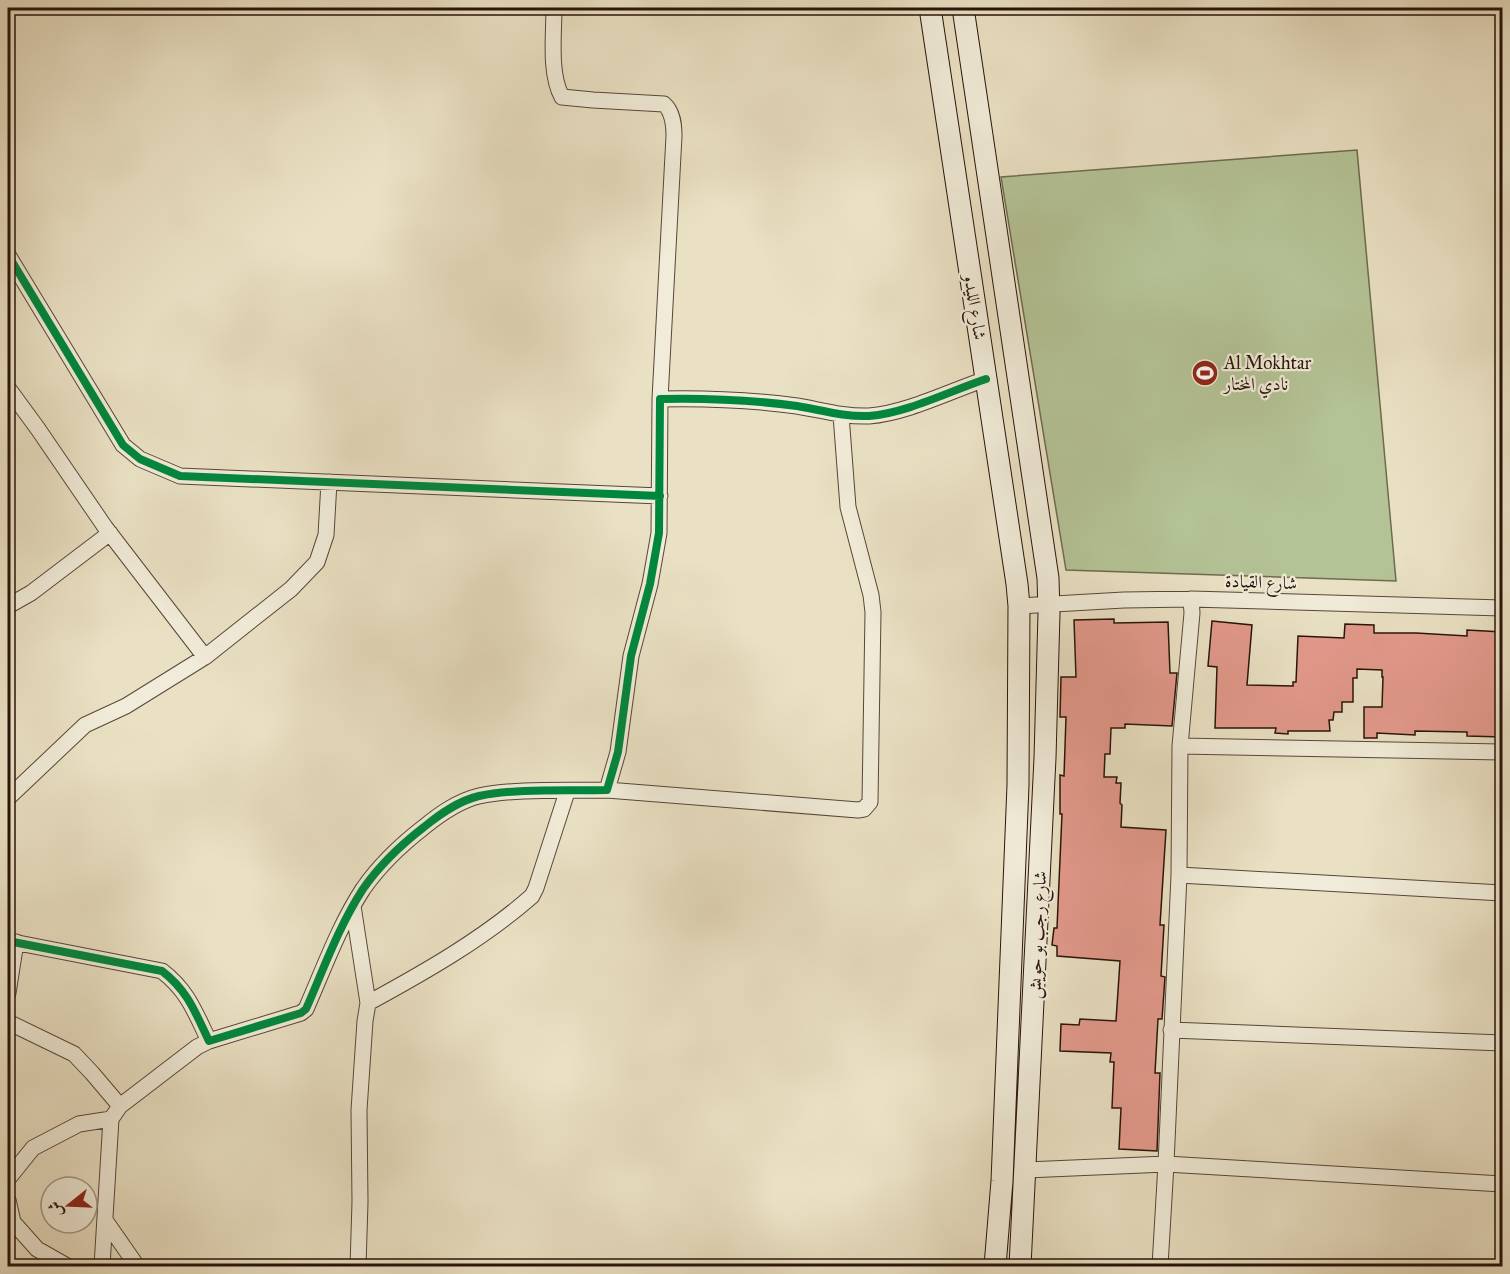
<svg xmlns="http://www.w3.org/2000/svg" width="1510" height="1274" font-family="'IM FELL Great Primer',Amiri,serif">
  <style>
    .green { fill: #b4c396; stroke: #6e6b50; stroke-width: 1.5 }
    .building { fill: #e3998c; stroke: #28130a; stroke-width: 1.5 }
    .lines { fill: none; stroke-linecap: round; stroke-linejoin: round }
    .service-casing { stroke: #584638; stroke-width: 10 }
    .minor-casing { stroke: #584638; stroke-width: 17 }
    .secondary-casing { stroke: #28130a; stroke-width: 23 }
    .service { stroke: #f1ecd9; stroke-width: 8 }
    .minor { stroke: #f1ecd9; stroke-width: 15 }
    .secondary { stroke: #f1ecd9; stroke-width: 21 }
    .cycleway-casing { stroke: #f1ecd9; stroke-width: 11 }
    .cycleway { stroke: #00873e; stroke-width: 8 }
    .labels { text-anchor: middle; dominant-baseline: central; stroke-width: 4.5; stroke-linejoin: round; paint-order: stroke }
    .street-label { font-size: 18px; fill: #28130a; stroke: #f1ecd9 }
    .poi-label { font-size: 18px; fill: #28130a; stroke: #f1ecd9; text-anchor: start }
  </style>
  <rect width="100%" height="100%" fill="#eae1c4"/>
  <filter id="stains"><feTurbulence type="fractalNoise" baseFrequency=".00333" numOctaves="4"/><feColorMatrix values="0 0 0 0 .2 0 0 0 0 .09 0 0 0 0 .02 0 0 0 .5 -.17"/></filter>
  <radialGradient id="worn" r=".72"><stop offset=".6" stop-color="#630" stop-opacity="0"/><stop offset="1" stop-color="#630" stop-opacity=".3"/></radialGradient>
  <path class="green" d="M1357,150l39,431 -330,-11 -65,-393z"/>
  <path class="building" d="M1114,619v4l54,-1 2,51h7l-5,53 -47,-2v4h-14l-1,26h-5l-1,23h13l-1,6h5l-1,20 2,2 -1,22 45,3 -6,95h4l-3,51 4,1 -3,42h-4l-3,54h5l-3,78 -38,-2 2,-41h-9l2,-46h-4l1,-9 -51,-2 1,-27 18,1 1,-6 36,2 4,-60 -63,-5v-10l-5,-1 2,-17h3l5,-114h-2v-39l4,1 2,-59h-6l1,-40h15l-2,-57z
    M1212,621l40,4 -5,60 46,1v-4h3l2,-46 46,2 1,-14 29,1v8h42l51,3v-6l36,2v105l-36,-1v-4l-52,-1v4l-38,-2v5h-13v-31h18l1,-30h-1v-7l-25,-1v9h-4v24h-11v10h-8l-1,8h-4l1,11h-42v3l-13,-1 1,-5h-61l2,-61 -9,-1z"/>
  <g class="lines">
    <defs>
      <path id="service" d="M1502,531v26"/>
      <path id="minor" d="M554,8c0,26 -5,66 8,89l31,3 71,4c9,8 10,21 10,32l-14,263
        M8,255l115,190 17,14 40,17 480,20
        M8,388l30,41 67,98 100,130
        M8,606l23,-13 79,-60
        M1019,606l105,-6 67,-1 311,9
        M1180,746l322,6
        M607,790l251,20 6,-1 6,-7 3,-190 -2,-17 -23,-88 -7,-92
        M8,798l77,-73 41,-19 79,-49 86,-68 26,-27 9,-27 3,-53
        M1179,875l323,18
        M353,906l15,97 -3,18 -6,89 1,92 -2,64
        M8,941l154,30c26,20 33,41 47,70l92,-28 5,-4c18,-41 33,-83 57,-120 16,-23 39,-45 61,-62 16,-13 34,-26 55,-31 37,-8 88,-5 128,-6l11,-38 13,-96 19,-72 9,-51 1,-134c45,-1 92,1 137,7 24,4 47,11 72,10 38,-3 81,-25 117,-37
        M8,993l8,-51
        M368,1003c57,-31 115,-64 164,-107l4,-8 31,-96
        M8,1022l66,32 18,19 28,33
        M1171,1030l331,13
        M1026,1170l140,-6 336,20
        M8,1179l25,-31 46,-24 32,-5
        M8,1200l5,22 24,27 30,17
        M105,1220l32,46
        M102,1266l9,-147 9,-13 77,-59 12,-6
        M1160,1266l6,-102 13,-289 1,-129 12,-133 -1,-14"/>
      <path id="secondary" d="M930,8l87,576 2,22 -1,179 -16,396 -7,85
        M963,8l85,570 1,35 -4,145 -25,508"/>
    </defs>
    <use href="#service" class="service-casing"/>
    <use href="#minor" class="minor-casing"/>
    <use href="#secondary" class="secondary-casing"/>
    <use href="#service" class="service"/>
    <use href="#minor" class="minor"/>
    <use href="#secondary" class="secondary"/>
    <defs>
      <path id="cycleway" d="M8,255l115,190 17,14 40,17 480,20
        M8,941l154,30c26,20 33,41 47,70l92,-28 5,-4c18,-41 33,-83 57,-120 16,-23 39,-45 61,-62 16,-13 34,-26 55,-31 37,-8 88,-5 128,-6l11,-38 13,-96 19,-72 9,-51 1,-134c45,-1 92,1 137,7 24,4 47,11 72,10 38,-3 81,-25 117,-37"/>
    </defs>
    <use href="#cycleway" class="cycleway-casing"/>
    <use href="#cycleway" class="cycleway"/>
  </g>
  <defs>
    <symbol id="stadium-disc" viewBox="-11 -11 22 22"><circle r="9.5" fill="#8f2418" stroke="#f1ecd9"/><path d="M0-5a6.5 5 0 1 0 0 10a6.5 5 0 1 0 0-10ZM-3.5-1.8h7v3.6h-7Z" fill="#fff"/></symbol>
  </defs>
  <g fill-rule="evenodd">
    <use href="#stadium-disc" x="1190" y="358" width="30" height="30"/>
  </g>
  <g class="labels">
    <g class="street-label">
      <text transform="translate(975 307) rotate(81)">شارع الليدو</text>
      <text transform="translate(1261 582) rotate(2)">شارع القيادة</text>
      <text transform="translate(1037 935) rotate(-87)">شارع رجب بو حويش</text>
    </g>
    <g class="poi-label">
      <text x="1224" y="363">Al Mokhtar<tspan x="1224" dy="21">نادي المختار</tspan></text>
    </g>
  </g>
  <rect width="1510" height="1274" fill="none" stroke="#eae1c4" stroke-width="30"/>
  <rect x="9" y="9" width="1492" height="1256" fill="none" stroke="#28130a" stroke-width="3"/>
  <rect x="15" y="15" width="1480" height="1244" fill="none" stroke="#28130a" stroke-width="1.5"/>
  <g transform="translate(69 1205) rotate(252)"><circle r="28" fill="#f1ecd9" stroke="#a19586" stroke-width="1.5"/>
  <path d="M0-4.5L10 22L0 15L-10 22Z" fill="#8f2418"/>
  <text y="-9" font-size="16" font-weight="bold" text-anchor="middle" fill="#28130a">ش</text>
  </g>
  <rect width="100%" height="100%" filter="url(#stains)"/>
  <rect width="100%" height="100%" fill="url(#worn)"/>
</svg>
